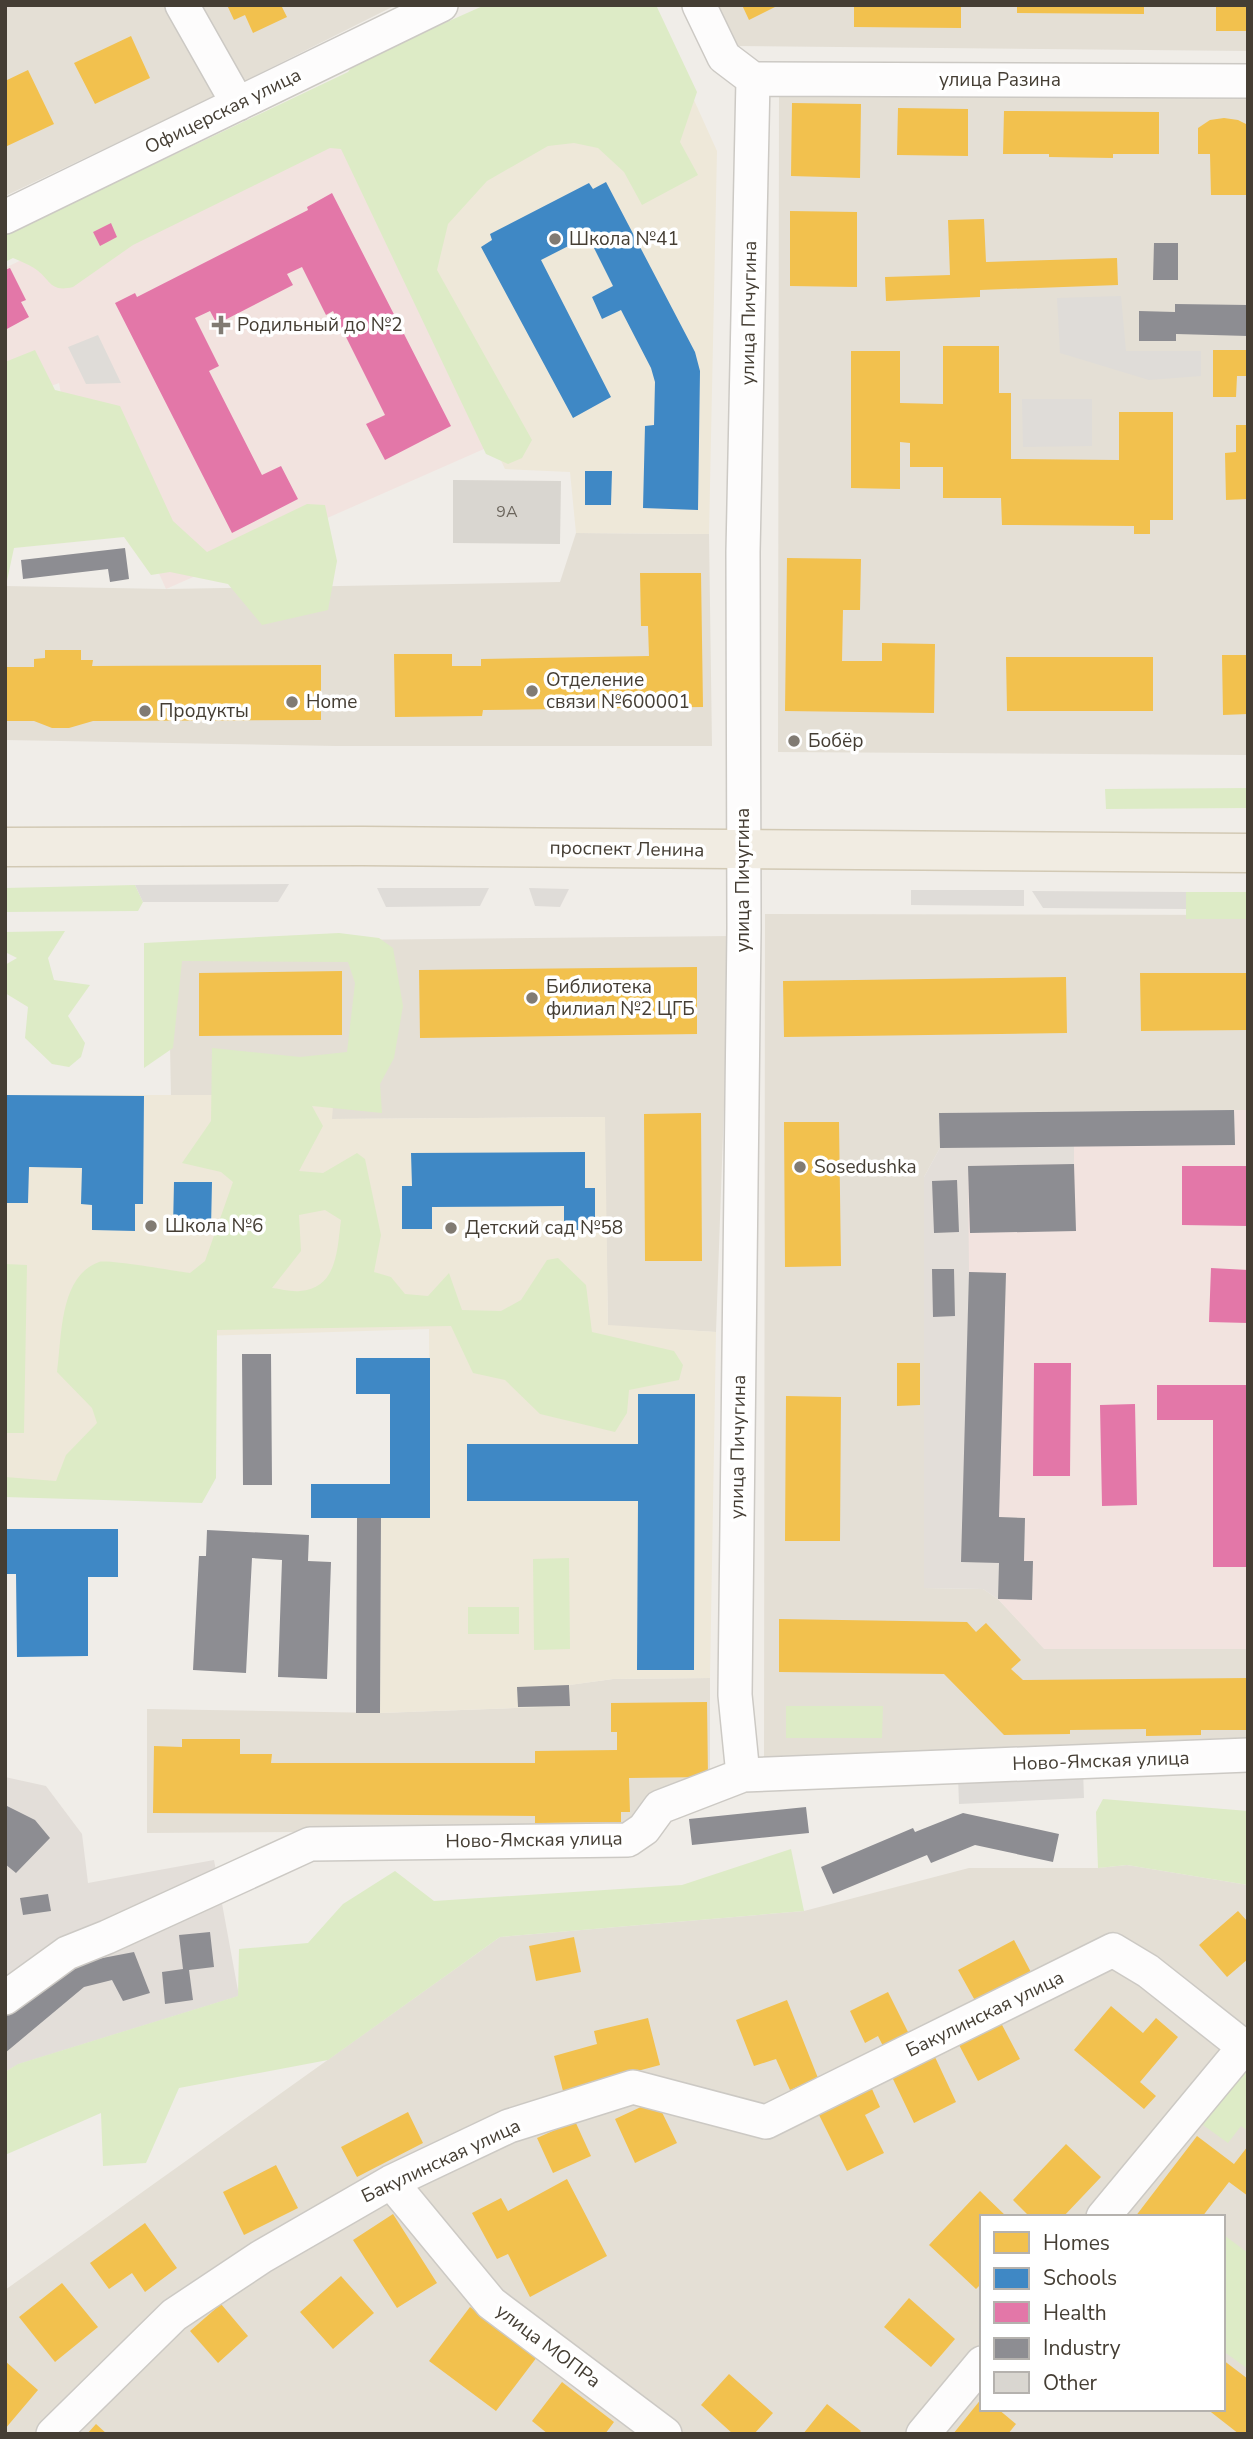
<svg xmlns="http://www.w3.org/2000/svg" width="1253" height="2439" font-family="'Nunito Sans',sans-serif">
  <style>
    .residential { fill: #e4dfd5; fill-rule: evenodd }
    .industrial { fill: #e3ded9 }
    .education { fill: #eee8d9 }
    .medical { fill: #f2e3df }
    .green { fill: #ddebc6; fill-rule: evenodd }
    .parking { fill: #dfdcd8 }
    .homes { fill: #f2c14e }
    .schools { fill: #3f88c5 }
    .health { fill: #e377a8 }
    .industry { fill: #8d8d92 }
    .building { fill: #d9d6d0 }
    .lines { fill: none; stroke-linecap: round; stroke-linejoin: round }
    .minor-casing { stroke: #ccc9c4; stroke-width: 36 }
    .primary-casing { stroke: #d2c9b4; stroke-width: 41 }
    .minor { stroke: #fdfcfc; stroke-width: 33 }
    .primary { stroke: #f1ece2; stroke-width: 38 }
    .poi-dot { fill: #817b73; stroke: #fff; stroke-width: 2.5 }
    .labels { text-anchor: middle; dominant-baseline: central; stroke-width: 7; stroke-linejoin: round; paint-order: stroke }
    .number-label { font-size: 16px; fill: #6b655c }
    .street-label { font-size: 19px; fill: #453e34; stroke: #fff }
    .poi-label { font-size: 19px; fill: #453e34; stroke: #fff; text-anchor: start }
  </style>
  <rect width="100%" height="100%" fill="#f0ede8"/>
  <path class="residential" d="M5,5h391l-191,96 -200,95z
    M715,5h533v46l-514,-5z
    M779,93l469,5v657l-470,-3z
    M576,533l133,1 3,212h-376l-331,-6v-154l161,3 394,-7z
    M765,914l483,1v195l-309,3 1,35 -16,29v411l59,1 15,10 47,50h203v98l-484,12z
    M730,936l-14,396 -108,-6 -4,-209 -273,2 2,-24 -162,1 -3,-154z
    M710,1678v126l-77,26 -486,3v-124l233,4 189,-7v-21l44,-6z
    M1127,1865l121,20v549h-1243v-144l495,-353 304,-26 165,-43h129zM982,2217h241v192h-241z"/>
  <path class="industrial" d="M1234,1110l1,35 -161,2v17l-104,69 -1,38 37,2 19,245 -1,43h9l-1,39 -34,-1 -15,-10 -59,-1v-411l16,-29 -1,-35z
    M5,1777l41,9 36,48 6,49 126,-23 25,136 -220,68 -14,8z"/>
  <path class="education" d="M651,5l66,146 -8,383 -133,-1 -6,-61 -65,-3 -172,-361z
    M5,1095h329l-2,24 273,-2 3,208 108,7 -6,346 -97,1 -43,6v21l-190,7 1,-195h49l-1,-189 -227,7 -1,154 -196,-7z"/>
  <path class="medical" d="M333,108l160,337 -327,144 -27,-60 -51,2 -29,-148 -54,21v-136z
    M1234,1110h14v539h-204l-46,-50 34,1 1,-38 -9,-1 1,-43 -26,-1 7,-244 -37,-1 -1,-106 106,-2v-18l161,-2z"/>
  <path class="green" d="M485,5h171l41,87 -17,50 18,33 -56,30 -18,-33 -26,-24 -24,-5 -26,3 -61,35 -39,43 -11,46 95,170 -10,18 -14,6 -22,-10 -145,-305 -11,-1 -197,97 -60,42c-24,6 -22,-8 -39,-19 -6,-4 -14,-7 -21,-10l-8,4v-27l343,-163 7,-9zM111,224l6,13 -17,8 -7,-13z
    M35,350l20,40 65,16 53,115 34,31 100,-48 18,1 12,56 -9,49 -66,15 -34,-41 -58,-12 -19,3 -27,-38 -110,11 -9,42v-228z
    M1248,788v20l-142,1 -1,-20z
    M135,885l8,17 -5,9 -133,1v-24z
    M1186,892h62v27h-62z
    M65,931l-17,27 6,22 36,5 -22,31 17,27 -4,14 -12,10 -17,-3 -27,-26 3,-31 -23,-14v-28l12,-7 -12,-6v-20z
    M339,933l40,5 14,10 10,58 -9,52 -14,26 2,29 -70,-7 11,20 -24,45 24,2 34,-20 8,6 16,76 -7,37 17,5 14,17 23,2 21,-23 13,37 39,1 20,-11 26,-40 11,-2 28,27 6,47 82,19 9,14 -4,15 -50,10 -2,23 -12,19 -75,-18 -35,-34 -32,-7 -22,-47 -234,4 -1,148 -14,25 -197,-6v-20l51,4 10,-26 31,-32 -5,-15 -35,-36c5,-35 2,-96 42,-110 8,-3 76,9 91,11l15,-12 28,-79 -12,-10 -39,-9 29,-42 1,-73 88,9 47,-5 8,-69 -7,-21 -166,-1 -9,87 -29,20v-125zM325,1210l16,10c-4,29 -3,68 -41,71 -9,1 -19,-2 -28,-3l29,-37 -2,-36z
    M5,1264l22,1 -3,168h-19z
    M569,1558l1,91 -36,1 -1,-91z
    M468,1607h51v27h-51z
    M786,1706h97l-1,32h-96z
    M1103,1799l145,12v74l-121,-20 -29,3 -2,-56z
    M791,1849l13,62 -304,26 -172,123 -149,28 -33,75 -43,3 -2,-53 -96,42v-83l13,-8 220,-68 1,-47 69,-6 35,-39 52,-33 39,30 248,-16z
    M1244,2070l4,3v58l-7,-5 -13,17 -25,-18z
    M1224,2235l24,18v116l-25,-18z"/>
  <path class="parking" d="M1121,296l5,55h75v25l-52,4 -89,-27 -3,-55z
    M98,335l23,48 -35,1 -18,-37z
    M1022,399h70v47l-69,1z
    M289,884l-11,18h-135l-8,-17z
    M377,888h112l-9,18 -94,1z
    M529,888l40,1 -9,18 -25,-1z
    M911,890h113v16l-113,-1z
    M1032,891l154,1v17l-143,-1z
    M1083,1770l1,28 -125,6 -1,-28z"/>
  <path class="homes" d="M227,5h54l6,12 -34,16 -8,-18 -11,5z
    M742,5h37l-30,15z
    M854,5h107v23l-107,-1z
    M1017,5h127v9l-127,-1z
    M1216,5h32v26h-32z
    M131,36l19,42 -55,26 -21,-41z
    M28,70l26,54 -49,23v-66z
    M792,103l69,1 -1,74 -69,-2z
    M898,108l70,1v47l-71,-1z
    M1004,111l155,1v42h-46v4l-64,-1v-3h-46z
    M1224,118l14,2 10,5v70h-37l-1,-41h-12v-26l12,-8z
    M790,211l67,1v75l-67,-1z
    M984,219l2,43 131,-4 1,27 -138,5v7l-94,4 -1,-24 65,-2 -2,-55z
    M943,346h56v47h12v66l108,1v-48h54v108h-23v14h-16v-8l-132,-1 -1,-27h-58v-31h-33v-24l-10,-1v47l-49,-1v-137h49v52l43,1z
    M1213,350h35v26h-11l-1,21h-23z
    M1236,425h12v74l-22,1 -1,-47 11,-1z
    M787,558l74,1 -1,51h-17l-1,51h40v-18l53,1 -1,69 -149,-2z
    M640,573h61l2,134 -220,3 -1,6 -87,1 -1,-63h58v12h29v-7l168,-3 -1,-30h-7z
    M45,650h36v10h12l-1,6 229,-1v55l-228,1 -24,7h-17l-18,-7h-29v-54h29v-8l11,-1z
    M1222,655h26v59l-25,1z
    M1006,657h147v54h-146z
    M697,967v67l-277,4 -1,-68z
    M342,971v64l-143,1v-63z
    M1140,973h108v57l-107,1z
    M1066,977l1,56 -283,4 -1,-56z
    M701,1113l1,148h-57l-1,-147z
    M784,1122h55l2,144 -56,1z
    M897,1363h23v42l-23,1z
    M786,1396l55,1 -1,144h-55z
    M779,1619l188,3 9,10 10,-9 35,37 -10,9 12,11 225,-2v52h-47v5l-55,1v-7l-76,1v4l-66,1 -60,-61 -165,-2z
    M707,1702l1,75 -79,1 1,34h-9v10l-86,1v-7l-382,-3 1,-67 28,1v-8h58v15h32l-1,9h264v-12l82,-1v-18h-6v-29z
    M1238,1911l10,11v37l-21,18 -28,-32z
    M574,1937l7,35 -45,9 -7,-35z
    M1014,1940l19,36 -55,30 -20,-36z
    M888,1992l21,42 -26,12 -5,-10 -13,7 -15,-32z
    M787,2000l31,78 -28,12 -14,-31 -22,7 -18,-46z
    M1111,2006l32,27 13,-15 22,19 -38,45 16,14 -12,13 -70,-59z
    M648,2018l12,47 -97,26 -9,-35 43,-12 -3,-13z
    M1001,2023l19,36 -42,22 -19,-36z
    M935,2057l21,45 -42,21 -22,-46z
    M872,2089l8,18 -15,8 19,38 -37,18 -28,-56z
    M656,2100l21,43 -42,20 -20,-44z
    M408,2112l15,31 -66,34 -16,-30z
    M575,2121l16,35 -38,17 -16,-35z
    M1197,2136l37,28 14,-18v50l-19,-14 -27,35h-67z
    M1066,2144l35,33 -38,40h-33l-17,-17z
    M276,2165l22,43 -54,27 -21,-43z
    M567,2179l40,77 -77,41 -22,-43 -11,5 -25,-46 29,-15 7,13z
    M980,2191l27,26h-25v66l-6,6 -47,-44z
    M393,2214l44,69 -40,25 -44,-68z
    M145,2223l32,45 -32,24 -13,-19 -23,16 -19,-26z
    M341,2276l33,37 -41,36 -33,-37z
    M62,2283l36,44 -43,35 -36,-45z
    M909,2298l46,41 -24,28 -47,-40z
    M221,2304l27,32 -30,27 -28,-32z
    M470,2307l67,50 -41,54 -67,-50z
    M1223,2360l25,19v55h-9l-32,-25h16z
    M5,2361l33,29 -33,39z
    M729,2374l44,39 -19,21h-21l-32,-29z
    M562,2382l52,40 -9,12h-57l-16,-13z
    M982,2398v11h16l18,15 -8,10h-55z
    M827,2404l34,27 -3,3h-55z
    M96,2424l11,10h-20z"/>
  <path class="schools" d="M606,182l89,170 5,19 -2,139 -55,-2 2,-82 9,-1 1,-43 -4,-14 -30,-58 -19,9 -10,-22 21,-11 -25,-50 -47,24 70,137 -38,21 -92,-171 11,-7 -2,-6 99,-51 4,6z
    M585,471h27l-1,34h-26z
    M5,1095l139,1 -1,108h-8v27l-43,-1v-25l-11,-1 1,-36 -53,-1 -1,36h-23z
    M585,1152v36h10v42h-31v-24l-132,1v22h-30v-43h10l-1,-33z
    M174,1182h38l-1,46h-38z
    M356,1358h74v160h-119v-34h79v-90h-34z
    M638,1394h57l-1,276h-57l1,-169h-171v-57h171z
    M5,1529h113v48h-30v79l-71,1 -1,-83h-11z"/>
  <path class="health" d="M332,193l119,233 -66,34 -19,-36 19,-9 -52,-104 -7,4 -24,-48 -15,7 6,11 -76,39 -7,-13 -15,7 24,48 -10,5 53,104 19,-9 17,33 -66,34 -117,-230 20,-10 2,4 171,-87 -1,-3z
    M111,223l6,14 -17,9 -7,-14z
    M10,268l16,32 -5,2 8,15 -24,13v-60z
    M1182,1166h66v60l-66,-1z
    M1211,1268l37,2v53l-39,-1z
    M1034,1363h37l-1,113h-37z
    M1157,1385h91v182h-35v-147h-56z
    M1135,1404l2,101 -35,1 -2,-101z"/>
  <path class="industry" d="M1154,243h24v37h-25z
    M1175,304l73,1v31l-72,-2v7h-37v-30l36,1z
    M125,548l4,31 -19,3 -2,-13 -85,10 -2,-19z
    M1234,1110l1,35 -295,3 -1,-35z
    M1074,1164l2,67 -106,2 -2,-67z
    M957,1180l2,52 -25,1 -2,-52z
    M932,1269h22l1,47 -22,1z
    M969,1272l37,1 -7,244 26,1 -1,43h9l-1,39 -34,-1 1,-36 -38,-1z
    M242,1354h29l1,131h-29z
    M357,1518h24l-1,195h-24z
    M207,1530l102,5 -1,26 23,1 -4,117 -49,-2 4,-117 -30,-2 -6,115 -53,-3 6,-114h7z
    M569,1685l1,21 -52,1 -1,-20z
    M5,1805l30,15 15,18 -34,35 -11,-9z
    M806,1807l3,26 -117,12 -3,-26z
    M963,1813l96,21 -6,28 -78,-17 -44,18 -4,-8 -94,39 -12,-27 92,-39 2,4z
    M48,1894l3,17 -28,4 -3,-17z
    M210,1932l4,35 -25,3 4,30 -28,4 -3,-32 21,-3 -4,-34z
    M134,1952l16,41 -27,8 -11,-21 -28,7 -79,66v-42l61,-46z"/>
  <path class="building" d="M453,480l108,1 -1,63 -107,-1z"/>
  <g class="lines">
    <defs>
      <path id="minor" d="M182,5l56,99
        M699,5l25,52 29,22
        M753,79l495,2
        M5,217l436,-212
        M743,1775l-8,-80 9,-767 -1,-376 10,-473
        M5,1998l62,-45 40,-16 203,-93 318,-4 16,-11 16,-22 83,-32 505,-20
        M391,2182l100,121 174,131
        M1103,2217l141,-170
        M53,2434l121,-119 87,-58 130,-75 118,-56 124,-39 133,35 347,-172 35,21 100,79
        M923,2434l59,-71"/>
      <path id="primary" d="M5,847l357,-1 886,7"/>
    </defs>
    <use href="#minor" class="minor-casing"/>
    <use href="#primary" class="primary-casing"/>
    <use href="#minor" class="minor"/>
    <use href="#primary" class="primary"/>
  </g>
  <g class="poi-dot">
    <circle cx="555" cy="239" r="7"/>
    <path d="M217.5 314.5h7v7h7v7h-7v7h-7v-7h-7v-7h7z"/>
    <circle cx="532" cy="691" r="7"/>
    <circle cx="292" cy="702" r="7"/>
    <circle cx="145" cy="711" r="7"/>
    <circle cx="794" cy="741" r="7"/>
    <circle cx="532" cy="998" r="7"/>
    <circle cx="800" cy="1167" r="7"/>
    <circle cx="151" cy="1226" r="7"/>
    <circle cx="451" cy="1228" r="7"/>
  </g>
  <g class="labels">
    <g class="number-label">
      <text x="507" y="512">9А</text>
    </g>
    <g class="street-label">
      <text x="1000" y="80">улица Разина</text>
      <text transform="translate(223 111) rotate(-26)">Офицерская улица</text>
      <text transform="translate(749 313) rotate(-89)">улица Пичугина</text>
      <text transform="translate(627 849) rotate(1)">проспект Ленина</text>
      <text transform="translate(743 880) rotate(-90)">улица Пичугина</text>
      <text transform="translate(738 1447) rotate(-89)">улица Пичугина</text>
      <text transform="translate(1101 1761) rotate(-2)">Ново-Ямская улица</text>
      <text transform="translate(534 1840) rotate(-1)">Ново-Ямская улица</text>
      <text transform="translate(985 2014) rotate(-26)">Бакулинская улица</text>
      <text transform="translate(441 2161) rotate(-25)">Бакулинская улица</text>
      <text transform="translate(548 2346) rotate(37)">улица МОПРа</text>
    </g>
    <g class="poi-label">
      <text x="569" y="239">Школа №41</text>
      <text x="237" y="325">Родильный до №2</text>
      <text x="546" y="680">Отделение<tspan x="546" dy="22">связи №600001</tspan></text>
      <text x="306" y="702">Home</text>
      <text x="159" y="711">Продукты</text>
      <text x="808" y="741">Бобёр</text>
      <text x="546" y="987">Библиотека<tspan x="546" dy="22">филиал №2 ЦГБ</tspan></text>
      <text x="814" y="1167">Sosedushka</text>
      <text x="165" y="1226">Школа №6</text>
      <text x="465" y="1228">Детский сад №58</text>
    </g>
  </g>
  <rect width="1253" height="2439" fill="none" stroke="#453e34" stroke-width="14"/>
  <rect x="980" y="2215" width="245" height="196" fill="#ffffff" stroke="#b5b2ae" stroke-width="2"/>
  <rect x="994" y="2232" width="35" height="21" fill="#f2c14e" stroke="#b5b2ae" stroke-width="2"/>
  <text x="1043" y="2250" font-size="21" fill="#453e34">Homes</text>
  <rect x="994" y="2268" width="35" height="21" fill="#3f88c5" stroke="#b5b2ae" stroke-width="2"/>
  <text x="1043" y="2285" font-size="21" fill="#453e34">Schools</text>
  <rect x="994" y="2302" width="35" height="21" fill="#e377a8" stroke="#b5b2ae" stroke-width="2"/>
  <text x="1043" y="2320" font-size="21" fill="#453e34">Health</text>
  <rect x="994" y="2338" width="35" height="21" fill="#8d8d92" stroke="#b5b2ae" stroke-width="2"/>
  <text x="1043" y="2355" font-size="21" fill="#453e34">Industry</text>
  <rect x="994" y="2372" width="35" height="21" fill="#d9d6d0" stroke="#b5b2ae" stroke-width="2"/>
  <text x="1043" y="2390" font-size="21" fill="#453e34">Other</text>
</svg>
